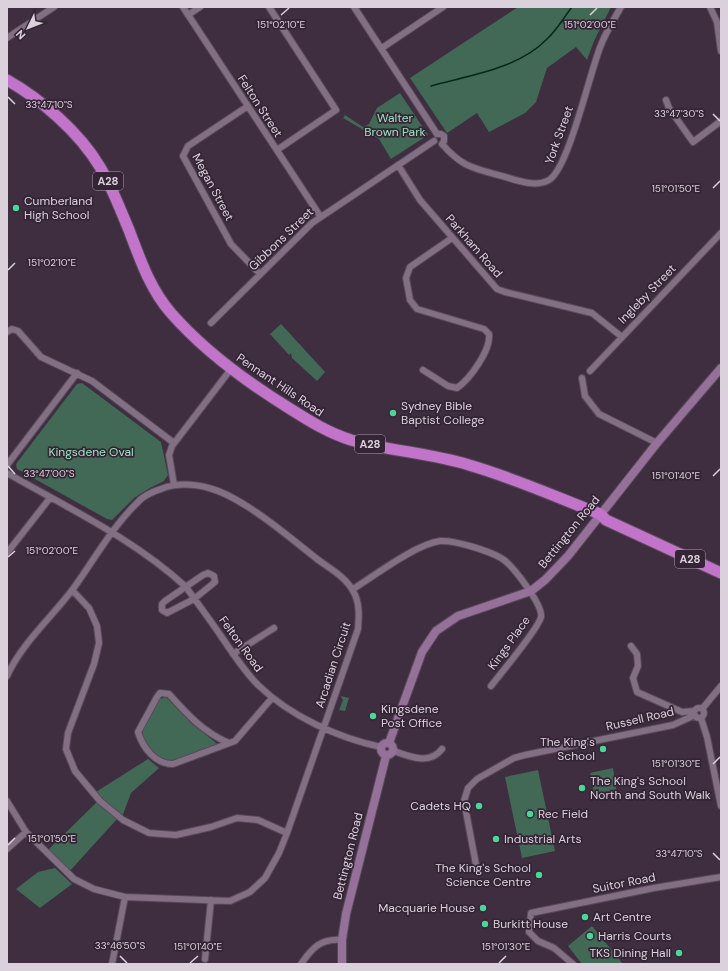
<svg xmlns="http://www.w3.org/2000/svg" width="728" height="971" font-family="'DM Sans',sans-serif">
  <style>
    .green { fill: #426956 }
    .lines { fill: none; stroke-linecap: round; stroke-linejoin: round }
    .stream { stroke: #002a19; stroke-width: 1.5 }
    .street-casing { stroke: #584a59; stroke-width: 8 }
    .secondary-casing { stroke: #584a59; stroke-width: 10 }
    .highway-casing { stroke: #584a59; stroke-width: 13 }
    .street { stroke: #826f84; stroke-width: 6 }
    .secondary { stroke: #957099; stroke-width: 8 }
    .highway { stroke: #c273ca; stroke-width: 11 }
    .ticks { fill: none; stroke: #dbd1dc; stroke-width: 1.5 }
    .poi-dot { fill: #4cd49b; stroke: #342435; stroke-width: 1.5 }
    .labels { text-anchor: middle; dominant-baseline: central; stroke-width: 3.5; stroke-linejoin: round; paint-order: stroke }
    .shield { fill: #342435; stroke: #a99daa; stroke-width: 1 }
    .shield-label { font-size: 11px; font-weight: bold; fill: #dbd1dc }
    .street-label { font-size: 12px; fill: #dbd1dc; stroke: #342435 }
    .park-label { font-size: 12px; fill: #9be3bf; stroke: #342435 }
    .poi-label { font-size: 12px; fill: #dbd1dc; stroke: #342435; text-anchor: start }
    .ticks-label { font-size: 10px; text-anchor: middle; fill: #dbd1dc; stroke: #342435; stroke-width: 3.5; stroke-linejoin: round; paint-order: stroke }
  </style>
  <rect width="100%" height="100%" fill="#3e2e40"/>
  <path class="green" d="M518,7h93l-17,34 -7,19 -11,-13 -29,21 -11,34 -11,11 -36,19 -12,-19 -30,20 -37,-55z
    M400,93l28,42 -37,24 -12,-20 -36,-21 2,-3 18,12 6,-3 8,-16z
    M281,324l44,48 -8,9 -25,-23 -1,-5 -2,2 -19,-21z
    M82,383l79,59 7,33 -4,6 -16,8 -14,9 -22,22 -5,-1 -90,-50 -1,-5 61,-80z
    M341,696l8,2 -4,13 -6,-1 4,-10z
    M166,697l25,26 29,23 -53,16c-36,-21 -26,-31 -10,-62z
    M148,759l11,9 -28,25 -9,24 -26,-25z
    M613,768l4,26 -22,4 -5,-25z
    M538,770l17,81 -33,7 -17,-81z
    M97,802l20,17 -49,54 -21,-22z
    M55,868l17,16 -32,24 -24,-19 22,-17z
    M592,926l31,38h-41l-14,-18z"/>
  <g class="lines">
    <path class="stream" d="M431,86c39,-11 87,-17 116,-47 10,-9 17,-22 25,-32"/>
    <defs>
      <path id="street" d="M183,7l137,209
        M269,7l67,103 -59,40
        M354,7l83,127
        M710,7l7,15 4,29
        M188,15l12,-8
        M7,38l47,-31
        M382,48l61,-41
        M666,100l3,8 24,34 28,-21
        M248,106l-60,40 -5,10 48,88 29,30
        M437,134h4l3,2v5l-2,3
        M442,144c20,23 31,24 60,32 14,4 33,12 47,4 20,-12 41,-109 52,-135 5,-13 13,-26 20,-38
        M398,165l22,35 77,89 8,3 87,21 30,24
        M211,323l101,-100 122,-82
        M7,332l5,-3 6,2 23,26 51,24 82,62
        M423,370l25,16 9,2c13,-9 34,-38 32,-54l-5,-5 -67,-20 -7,-9 -4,-22 4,-11 42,-29
        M590,371l131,-138
        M582,378l3,18 14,18 58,29
        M7,465l70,-92
        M7,473c61,35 127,66 179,114 12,17 25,34 37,52 11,16 21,32 35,46 32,31 80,53 123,62
        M174,485l-5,-30 3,-9 59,-77
        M7,553l43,-55
        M208,573l6,3 1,6 -21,17 -27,14 -5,-3v-6l3,-3 38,-26z
        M353,589c21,-13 63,-45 87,-48 15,-1 49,10 61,17 11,6 42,47 40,59 -2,11 -40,56 -50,69
        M72,590l17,18 8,18 2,17 -5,21 -26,69 -2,16 9,22 25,30 23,19 26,13 27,2 35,-8 26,-9 21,2 29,13
        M631,646l6,8 1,12 -5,12 4,14 45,20 12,-1
        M233,654l41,-26
        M7,676c15,-33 44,-58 66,-87 21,-29 39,-62 65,-87 5,-6 16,-11 23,-13 15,-6 33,-5 48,-1 34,9 80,49 108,71 12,9 29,18 36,32 7,11 6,26 5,38l-71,204 -8,20 -14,25 -15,14 -20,9 -105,-4 -31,-8 -20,-10 -48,-47 -19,-31
        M694 713a5 5 0 1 1 10 0a5 5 0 1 1-10 0Z
        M702,709l19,-23
        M701,718l6,19 14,69
        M229,743c-26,-11 -42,-29 -60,-49l-9,-1 -3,4 -19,35c5,16 17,32 35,32l62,-23 37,-43
        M394,751c16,6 36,14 48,-2
        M7,849l19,-17
        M477,870l-13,-69 4,-13 9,-9 37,-21 11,-3 148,-30 22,-10
        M205,959l6,-59
        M112,964l13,-67
        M301,964c11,-16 20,-26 41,-24
        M573,964l-19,-16 -16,-7 -9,-9 2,-19 123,-25 67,-11"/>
      <path id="secondary" d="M381 749a6 6 0 1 1 12 0a6 6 0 1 1-12 0Z
        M389,743l33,-91 14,-21 22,-15 73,-25 14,-11 23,-24 89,-113 64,-75
        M342,964v-24l4,-26 40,-158"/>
      <path id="highway" d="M7,80c35,20 72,52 93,87 12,20 20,42 29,63 11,29 21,59 42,83 34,39 77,70 121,97 19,12 37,23 59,30 38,11 79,13 118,25 45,13 87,32 131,49l6,6 115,53"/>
    </defs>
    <use href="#street" class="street-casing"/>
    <use href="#secondary" class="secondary-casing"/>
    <use href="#highway" class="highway-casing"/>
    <use href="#street" class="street"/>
    <use href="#secondary" class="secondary"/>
    <use href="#highway" class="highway"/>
  </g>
  <path class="ticks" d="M281,15l8,-7M590,15l7,-7M8,97l7,7M713,114l7,7M713,188l7,-7M8,270l7,-7M8,466l7,8M713,476l7,-7M8,557l7,-6M713,764l7,-7M8,845l7,-7M713,853l7,7M120,956l7,7M190,963l8,-7M499,963l7,-7"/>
  <g class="poi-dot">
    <circle cx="16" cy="208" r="4"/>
    <circle cx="393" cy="413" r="4"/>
    <circle cx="373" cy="716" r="4"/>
    <circle cx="603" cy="749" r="4"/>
    <circle cx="582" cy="788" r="4"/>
    <circle cx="479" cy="806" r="4"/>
    <circle cx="530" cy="814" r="4"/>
    <circle cx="496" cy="839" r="4"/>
    <circle cx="539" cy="875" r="4"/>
    <circle cx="483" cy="908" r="4"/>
    <circle cx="585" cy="917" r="4"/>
    <circle cx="485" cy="924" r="4"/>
    <circle cx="590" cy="936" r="4"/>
    <circle cx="679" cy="953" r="4"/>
  </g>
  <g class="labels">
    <g class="shield">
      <rect x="93" y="172" width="30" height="18" rx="3"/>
      <rect x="355" y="435" width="30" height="18" rx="3"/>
      <rect x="675" y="550" width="30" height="18" rx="3"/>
    </g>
    <g class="shield-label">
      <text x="108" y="181">A28</text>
      <text x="370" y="444">A28</text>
      <text x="690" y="559">A28</text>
    </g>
    <g class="street-label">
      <text transform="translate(260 106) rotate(57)">Felton Street</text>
      <text transform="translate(559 135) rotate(-70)">York Street</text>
      <text transform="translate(213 187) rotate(62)">Megan Street</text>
      <text transform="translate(281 239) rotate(-44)">Gibbons Street</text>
      <text transform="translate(474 246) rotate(49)">Parkham Road</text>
      <text transform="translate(647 294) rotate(-46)">Ingleby Street</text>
      <text transform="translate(280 385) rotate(34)">Pennant Hills Road</text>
      <text transform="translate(569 532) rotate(-51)">Bettington Road</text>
      <text transform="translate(509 643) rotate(-54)">Kings Place</text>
      <text transform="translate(241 644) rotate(54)">Felton Road</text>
      <text transform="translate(333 665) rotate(-72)">Arcadian Circuit</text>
      <text transform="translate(640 719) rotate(-13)">Russell Road</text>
      <text transform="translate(348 856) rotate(-76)">Bettington Road</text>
      <text transform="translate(624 883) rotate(-11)">Suitor Road</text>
    </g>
    <g class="park-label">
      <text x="395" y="118">Walter<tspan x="395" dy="14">Brown Park</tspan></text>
      <text x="91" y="452">Kingsdene Oval</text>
    </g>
    <g class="poi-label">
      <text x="24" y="201">Cumberland<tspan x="24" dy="14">High School</tspan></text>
      <text x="401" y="406">Sydney Bible<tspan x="401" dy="14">Baptist College</tspan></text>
      <text x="381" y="709">Kingsdene<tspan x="381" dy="14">Post Office</tspan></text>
      <text x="595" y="742" text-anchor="end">The King's<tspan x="595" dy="14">School</tspan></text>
      <text x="590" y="781">The King's School<tspan x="590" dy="14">North and South Walk</tspan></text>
      <text x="471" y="806" text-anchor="end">Cadets HQ</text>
      <text x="538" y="814">Rec Field</text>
      <text x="504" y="839">Industrial Arts</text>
      <text x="531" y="868" text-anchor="end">The King's School<tspan x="531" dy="14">Science Centre</tspan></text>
      <text x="475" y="908" text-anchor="end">Macquarie House</text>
      <text x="593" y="917">Art Centre</text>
      <text x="493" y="924">Burkitt House</text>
      <text x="598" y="936">Harris Courts</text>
      <text x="671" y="953" text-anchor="end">TKS Dining Hall</text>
    </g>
  </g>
  <g class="ticks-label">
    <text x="281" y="28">151°02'10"E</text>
    <text x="590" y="28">151°02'00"E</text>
    <text x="49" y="108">33°47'10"S</text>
    <text x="679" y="117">33°47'30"S</text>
    <text x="676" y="192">151°01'50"E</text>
    <text x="52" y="266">151°02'10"E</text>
    <text x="49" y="477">33°47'00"S</text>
    <text x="676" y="479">151°01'40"E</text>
    <text x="52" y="554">151°02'00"E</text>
    <text x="676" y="767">151°01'30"E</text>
    <text x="52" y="842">151°01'50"E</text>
    <text x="679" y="857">33°47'10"S</text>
    <text x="120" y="949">33°46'50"S</text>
    <text x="198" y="950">151°01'40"E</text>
    <text x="506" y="950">151°01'30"E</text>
  </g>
  <rect width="728" height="971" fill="none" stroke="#dbd1dc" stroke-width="16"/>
  <g transform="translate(28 28) rotate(227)" stroke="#342435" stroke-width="3" paint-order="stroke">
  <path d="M0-3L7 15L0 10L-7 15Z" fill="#dbd1dc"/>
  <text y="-6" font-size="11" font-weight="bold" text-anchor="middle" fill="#dbd1dc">N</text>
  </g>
</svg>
